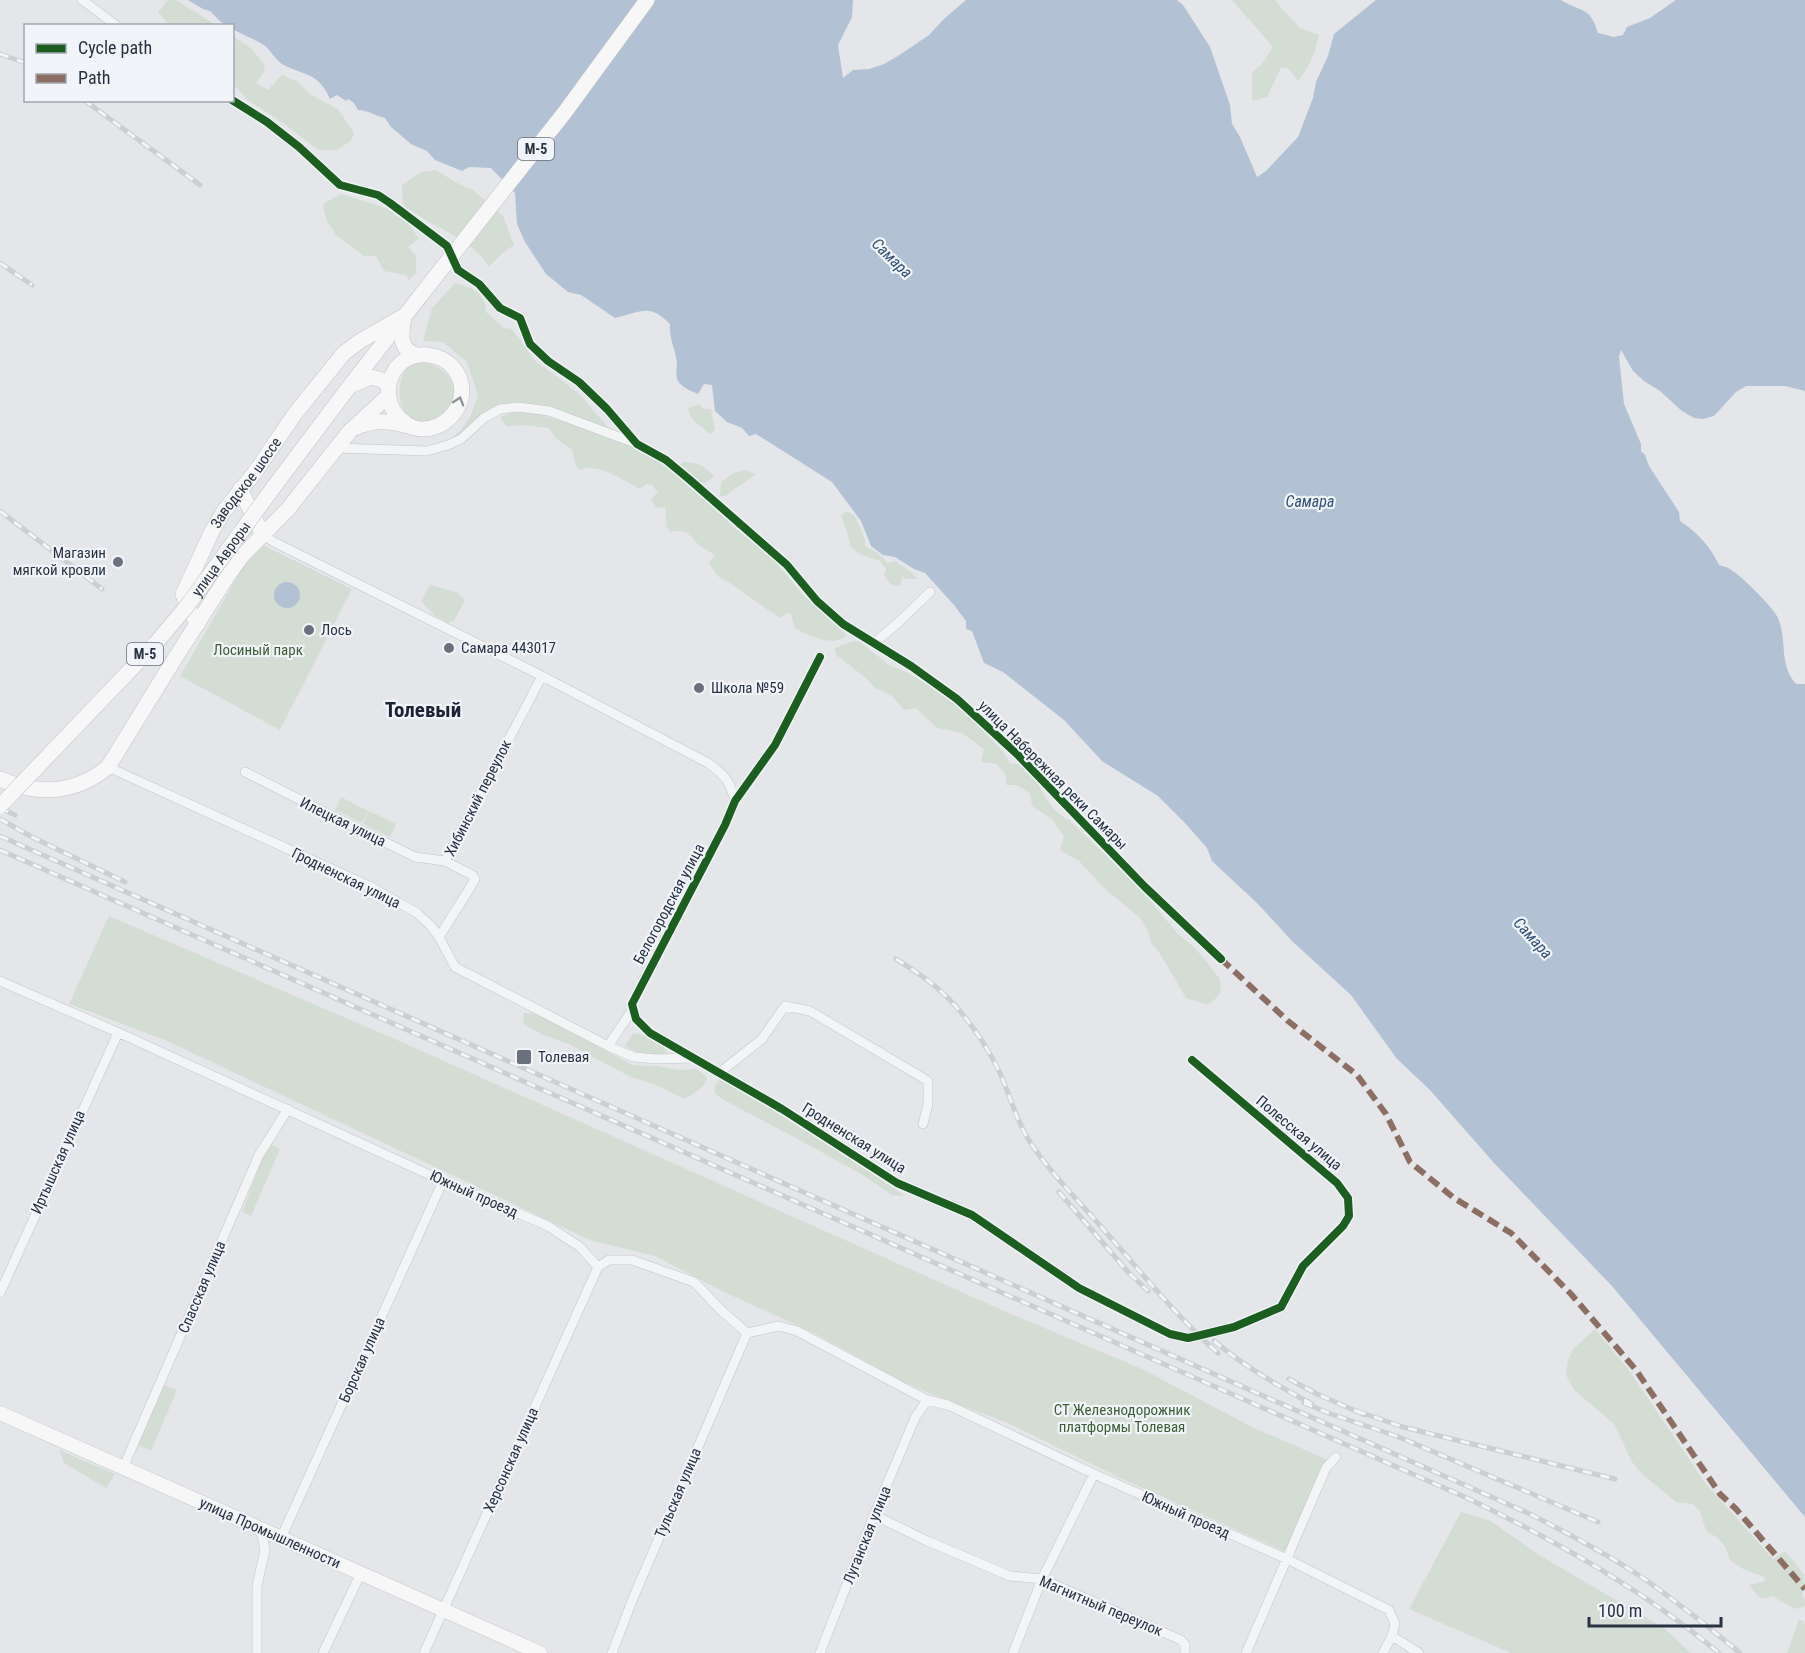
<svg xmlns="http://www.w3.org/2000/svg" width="1805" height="1653" font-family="'Roboto Condensed',sans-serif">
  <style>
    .green { fill: #d4ddd4 }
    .water { fill: #b2c2d4 }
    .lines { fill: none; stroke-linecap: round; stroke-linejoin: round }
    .minor-casing { stroke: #c2c4c7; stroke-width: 10 }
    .secondary-casing { stroke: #c2c4c7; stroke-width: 15 }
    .primary-casing { stroke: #c0c3c7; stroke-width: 16 }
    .minor { stroke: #f3f4f6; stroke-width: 9 }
    .secondary { stroke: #f7f7f7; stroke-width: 14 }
    .primary { stroke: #f7f7f7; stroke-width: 15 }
    .rail-casing { stroke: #ccced1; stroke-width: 5 }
    .rail { stroke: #f1f4f8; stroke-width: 3; stroke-dasharray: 9; stroke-linecap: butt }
    .primary-bridge-casing { stroke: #c0c3c7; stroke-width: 16; stroke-linecap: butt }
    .primary-bridge { stroke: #f7f7f7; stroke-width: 15 }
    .quiet { stroke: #8d6e63; stroke-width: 6; stroke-dasharray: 12 6; stroke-linecap: butt }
    .cycleway-casing { stroke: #f1f4f8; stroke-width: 11 }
    .cycleway { stroke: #1b5e20; stroke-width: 8 }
    .oneway { stroke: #90949d }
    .poi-dot { fill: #6a717d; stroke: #f1f4f8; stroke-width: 2 }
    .labels { text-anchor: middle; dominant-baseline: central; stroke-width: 4.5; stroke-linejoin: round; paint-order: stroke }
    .shield { fill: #f1f4f8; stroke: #656c79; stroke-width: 1.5 }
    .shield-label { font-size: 14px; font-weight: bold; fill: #293243 }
    .street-label { font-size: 15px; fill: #293243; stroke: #f1f4f8 }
    .poi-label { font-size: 15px; fill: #293243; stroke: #f1f4f8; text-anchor: start }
    .park-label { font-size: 15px; fill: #3d5f36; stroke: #f1f4f8 }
    .water-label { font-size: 16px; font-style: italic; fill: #325079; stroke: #f1f4f8 }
    .district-label { font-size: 21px; font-weight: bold; fill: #1b2334; stroke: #f1f4f8 }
  </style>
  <rect width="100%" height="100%" fill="#e4e6e9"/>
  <path class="green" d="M168,0h8l40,25h-47l-11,-13z
    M1232,0h44l5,8 19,20 19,7c-4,18 -9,32 -21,46l-10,-13h-7l-14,29 -15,4v-29l9,-7 12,-18z
    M233,36l19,13 13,17 -2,7 -7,10 12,7 14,-15 16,7 13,13 27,14 16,24 -3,8 -15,9h-18l-32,-25 -38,-25 -15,-16z
    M436,170l19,12 18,8 30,26 9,24 3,5c-11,5 -17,13 -26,22 -16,-29 -62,-41 -86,-63l-1,-19 19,-13z
    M341,194l45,14 23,16 10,15 -11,8 8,9v17l-7,7 -3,-5 -22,-4 -8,-15h-12l-28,-21 -10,-16 -3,-15z
    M455,283c18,6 30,8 31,29l18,16 8,1 23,32 25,18 21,17 37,43 -56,-26 -37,-10 -20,3 -62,41 -12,-3h9l10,-4 11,-10 10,-15 7,-20 -11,-33 -24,-20 -20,-1 9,-33z
    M417,360c18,5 34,10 37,31 1,5 1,10 -1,14 -4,6 -13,12 -18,16 -6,1 -15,2 -20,0 -17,-7 -20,-37 -9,-51 3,-4 7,-7 11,-10z
    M700,404l3,5h8l4,21 -5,4c-9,-9 -19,-11 -22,-26z
    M513,412l26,2 28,9 58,21 43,22 68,63 34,26 33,40 44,40c-13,13 -38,1 -52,-7l-4,-14 -5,-1 -5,5 -10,-6 -41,-29 -11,-6 -8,-10 -2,-5 6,-6c-5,-5 -11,-7 -16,-11 -13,-12 -10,-16 -29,-13l-3,-5 -2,-20 -8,1 -6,-8 7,-8 -6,-7 -6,-1 -6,5c-15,-8 -44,-27 -60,-19l-4,-4 -4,-16 -14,-10 -10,-12 -26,-3 -16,1 -6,-9z
    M683,462c14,0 22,3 31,15l-9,6 -7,-2 -18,-16z
    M745,470l11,4 -31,22h-5l1,-14 12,-9z
    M846,511l9,5 10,23v7l11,6 12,11 7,-2 16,11 6,7h-11l-4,-3 -2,10 -9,-1 -7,-10 2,-6 -6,-8 -21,-7 -9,-8 -2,-11 -7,-19z
    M263,545l89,44 -72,141 -100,-54 69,-119z
    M430,585l26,7 9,8 -11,20 -6,3 -13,-7 -14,-15z
    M853,641l7,1 29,23 19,8 24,14 37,28 34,37 7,11 13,2c5,6 11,13 15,19 10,17 14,27 32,37l66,63 42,50 16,13 16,19 9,12 2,8 -1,8 -6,6 -6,4 -6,-1 -16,-5 -27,-46 -8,-9 -2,-10 -9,-15 -35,-29 -26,-28 -19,-11 4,-13 -12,-18 -20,-13 -2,-13 -14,-8h-10v-10l-9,-11 -16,-2 3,-13 -22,-16 -25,-5 -21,-20 -12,2 -12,-14 -17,-8 -8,-9 -32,-25v-6z
    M341,797l27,14 -6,12 -27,-13z
    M369,811l27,13 -6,13 -27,-13z
    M109,916l288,124 607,271 138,58 110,58 76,33 -42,92 -168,-75 -110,-54 -70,-26 -34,-15 -90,-49 -92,-42 -67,-35 -65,-16 -425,-200 -96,-36z
    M523,1013l14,1 96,51 24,1 21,4 18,-1 11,8c-2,11 -13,16 -22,22l-34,-16 -20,-6 -63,-33 -27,-10 -17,-10z
    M633,1033c13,1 26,9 35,19 -12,6 -32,1 -43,-6z
    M719,1080l6,1 117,71 63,44 -13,-1 -31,-21 -54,-30 -83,-44 -9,-6v-8z
    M271,1144l9,5 -29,67 -9,-4 21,-56z
    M1595,1329l33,40 78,115 67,75 12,-8 18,22c2,6 2,16 -1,22l3,5v6l-10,3 -23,-13 -10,3 -6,-5 -7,-9 16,-4 -1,-4 -21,-8 -13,-9 -5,-13 -7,-9 -12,-7 -6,-20 -7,-7 -17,-2 -34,-28 -10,-12 -18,-38 -40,-34 -8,-15 2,-15 6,-12z
    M162,1384l15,6 -26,61 -15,-7z
    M59,1450l56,24 -9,14 -42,-25z
    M1461,1512l30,9 48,34 125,73 27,25h-180l-102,-44z
    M1799,1619l6,4v30h-18z"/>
  <path class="water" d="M188,0h665l-1,17 -14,28 5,33 10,-8 16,-1 15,-5 14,-8 31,-21 16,-17 21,-18h211l6,5 27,42 20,58 2,19 8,13 17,40 9,-6 32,-34 15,-39 3,-16 12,-26 6,-22 42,-34h185c21,13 29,6 37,33l16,4 9,-2 4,-8 23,-9 26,-18h129v391l-20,-5h-39l-10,6 -22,24 -11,3 -9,-1 -12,-7 -22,-20 -16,-10 -11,-10 -12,-21 -2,7 5,47 17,40v7l4,4 4,11 30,46 1,9c18,12 30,25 39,44 3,1 7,2 9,3 11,5 46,40 50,50 10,24 0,45 18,66h9v833l-193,-231 -117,-122 -66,-75 -32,-30 -46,-64 -58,-53 -35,-38 -46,-43 -5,-13 -22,-25 -27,-27 -56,-35 -38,-41 -61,-48 -19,-9 -12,-32 -6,-2v-8l-12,-16 -29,-32 -11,-4 -19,-12 -12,-2 -12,-9 -10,-25 -29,-39 -76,-48 -7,2 -7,-8 -15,-6 -12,-11 -3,-26 -8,-1 -6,10c-6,-3 -16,-6 -20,-13 -3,-6 -1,-12 -1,-19 -2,-13 -8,-24 -7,-38 -21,-21 -29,-12 -55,-6l-34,-23 -13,-3 -22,-18 -21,-32 -8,-18 -2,-31 -24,-25 -22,-1 -7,4 -27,-11 -8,-9 -16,-7 -20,-17 -6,-9c-10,-2 -17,-8 -27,-8l-4,-7 -6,-4 -2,2 -9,-6 -7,4c-12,-28 -27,-23 -48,-35 -8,-5 -12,-16 -20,-20 -9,-6 -20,-9 -29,-15l-1,-3 -5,-1 -6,-3 -11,-11 -7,-2z
    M274 595a13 13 0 1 1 26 0a13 13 0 1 1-26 0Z"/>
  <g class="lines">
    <defs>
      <path id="minor" d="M82,0l35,26
        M232,100l35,22 32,25 41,38 38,10 12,8 57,43 11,24 21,14 21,24 20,10 10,26 18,17 31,21 28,27 30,35 29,16 24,20 97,85 30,36 26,23 68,42 46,33 60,55 128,133 76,72
        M336,448l91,3 21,-6 13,-6 23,-21 16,-9 18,-2 31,4 86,32
        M263,535l11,7 268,134 166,87c17,12 22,18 27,38
        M874,643l26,-22 30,-29
        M820,657l-45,88 -40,56 -10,24 -93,179 4,15 14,14 132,76 115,74 75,32 107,73 91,46 18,4 9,-2 37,-9 47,-20 22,-41 40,-40 6,-10 -1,-18 -11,-15 -145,-123
        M108,767l261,119 48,27 14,13 8,11 16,30 153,79 26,11 22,2 35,-1
        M245,772l75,38 95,47 30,4 27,14 3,4 -2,4 -34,54
        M445,861l97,-185
        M0,981l126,55 317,145 105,45 32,21 18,20
        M608,1046l25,-37
        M719,1073l43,-34 23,-33 25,5 118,70v23l-5,20
        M598,1267l11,-7h23l62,22 28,29 25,22
        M0,1293l118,-260
        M747,1333l32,-7 18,5 130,69 -12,18 -41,97 -54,138
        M927,1400l21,5 146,69 193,85 102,51 6,14 -3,12 -9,17
        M123,1468l136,-313 29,-46
        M874,1515l51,25 85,36 32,3 139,61 4,5v8
        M281,1538l162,-357
        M1392,1636l27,17
        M257,1653v-67l8,-36 -3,-15 -4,-6
        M323,1653l38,-80
        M424,1653l174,-386
        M612,1653l22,-57 113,-263
        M1013,1653l29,-74 52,-105
        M1246,1653l80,-185 10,-11"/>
      <path id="secondary" d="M0,1413l540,240"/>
      <g id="primary">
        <path d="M404,316c-2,16 -7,33 13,39"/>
        <path d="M352,385l19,-8 11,3 6,6"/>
        <path d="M355,428c16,-8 32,-8 49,-3 6,1 12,4 18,4 24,0 44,-22 39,-46 -2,-10 -10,-20 -19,-24 -49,-22 -77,47 -28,69"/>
        <path d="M273,488l76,-101 72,-92"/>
        <path d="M240,489l23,46"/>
        <path id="s1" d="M198,624l-9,-14 -6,-16 29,-63 12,-20 32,-40 38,-56 50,-62 16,-12 44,-25"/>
        <path d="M0,779c39,17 75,15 108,-12l64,-104 55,-86 15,-21 46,-47 62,-78 38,-35"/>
      </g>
    </defs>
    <use href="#minor" class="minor-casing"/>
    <use href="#secondary" class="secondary-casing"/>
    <use href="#primary" class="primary-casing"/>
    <use href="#minor" class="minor"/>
    <use href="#secondary" class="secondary"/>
    <use href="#primary" class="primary"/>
    <defs>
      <path id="rail" d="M0,54l26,9
        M84,100l116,85
        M0,263l32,22
        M0,511l102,78
        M0,808l15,7
        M0,819l32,18 93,45
        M0,836l1530,678c39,20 79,41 116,66 32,23 64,48 94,73
        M0,850l1467,648c89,43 175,91 252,155
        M896,959c10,6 20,13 30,20 31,23 56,58 73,92 11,24 17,50 31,71 21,32 49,59 74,88 37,42 72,86 114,123
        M1059,1192l69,80 20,19
        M1214,1341c30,25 64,45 98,63
        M1289,1379l28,15 48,21
        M1304,1403l27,11 68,23 199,85
        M1357,1411l46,16 212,52"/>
    </defs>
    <use href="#rail" class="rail-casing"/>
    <use href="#rail" class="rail"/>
    <defs>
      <g id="primary-bridge">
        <path d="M421,295l144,-183 82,-112"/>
        <path id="s2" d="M0,806l156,-163 31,-37 86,-118"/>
      </g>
    </defs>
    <use href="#primary-bridge" class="primary-bridge-casing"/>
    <use href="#primary-bridge" class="primary-bridge"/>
    <path class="quiet" d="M1221,959l67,62 69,54 29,39 24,48 44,36 57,35 60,61 65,76 84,124 16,15 69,80"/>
    <defs>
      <path id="cycleway" d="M232,100l35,22 32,25 41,38 38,10 12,8 57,43 11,24 21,14 21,24 20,10 10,26 18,17 31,21 28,27 30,35 29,16 24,20 97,85 30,36 26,23 68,42 46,33 60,55 128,133 76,72
        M820,657l-45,88 -40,56 -10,24 -93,179 4,15 14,14 132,76 115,74 75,32 107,73 91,46 18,4 9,-2 37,-9 47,-20 22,-41 40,-40 6,-10 -1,-18 -11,-15 -145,-123"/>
    </defs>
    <use href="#cycleway" class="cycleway-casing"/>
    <use href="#cycleway" class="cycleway"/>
  </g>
  <defs><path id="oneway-chevron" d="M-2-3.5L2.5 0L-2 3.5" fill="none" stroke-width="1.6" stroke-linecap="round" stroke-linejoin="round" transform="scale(1.5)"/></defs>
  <use class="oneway" href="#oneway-chevron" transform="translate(459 401) rotate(-73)"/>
  <g class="poi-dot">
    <circle cx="118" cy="562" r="6"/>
    <circle cx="309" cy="630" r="6"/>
    <circle cx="449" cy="648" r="6"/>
    <circle cx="699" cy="688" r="6"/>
    <rect x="516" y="1049" width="16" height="16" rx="3"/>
  </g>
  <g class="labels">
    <g class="shield">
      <rect x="518" y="138" width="36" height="22" rx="4.5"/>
      <rect x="127" y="643" width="36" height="22" rx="4.5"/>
    </g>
    <g class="shield-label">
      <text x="536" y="149">М-5</text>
      <text x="145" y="654">М-5</text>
    </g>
    <g class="street-label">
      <text stroke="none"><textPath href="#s1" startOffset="162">Заводское шоссе</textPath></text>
      <text stroke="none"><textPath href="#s2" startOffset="332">улица Авроры</textPath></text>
      <text transform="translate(1053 775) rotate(45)">улица Набережная реки Самары</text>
      <text transform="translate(478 798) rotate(-63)">Хибинский переулок</text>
      <text transform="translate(343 822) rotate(26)">Илецкая улица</text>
      <text transform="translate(346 878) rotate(26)">Гродненская улица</text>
      <text transform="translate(669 904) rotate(-62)">Белогородская улица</text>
      <text transform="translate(1299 1133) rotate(40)">Полесская улица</text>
      <text transform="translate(854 1138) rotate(32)">Гродненская улица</text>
      <text transform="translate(58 1162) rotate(-66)">Иртышская улица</text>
      <text transform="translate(474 1194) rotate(24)">Южный проезд</text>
      <text transform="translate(202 1287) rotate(-67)">Спасская улица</text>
      <text transform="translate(362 1360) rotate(-66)">Борская улица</text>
      <text transform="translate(511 1460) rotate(-66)">Херсонская улица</text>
      <text transform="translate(678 1493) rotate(-67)">Тульская улица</text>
      <text transform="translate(1186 1515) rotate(24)">Южный проезд</text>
      <text transform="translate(270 1533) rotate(24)">улица Промышленности</text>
      <text transform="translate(867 1535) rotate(-68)">Луганская улица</text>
      <text transform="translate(1101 1606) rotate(23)">Магнитный переулок</text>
    </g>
    <g class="poi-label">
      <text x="106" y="553" text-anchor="end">Магазин<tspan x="106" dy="17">мягкой кровли</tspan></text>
      <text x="321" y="630">Лось</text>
      <text x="461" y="648">Самара 443017</text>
      <text x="711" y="688">Школа №59</text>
      <text x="538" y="1057">Толевая</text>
    </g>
    <g class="park-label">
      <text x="258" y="650">Лосиный парк</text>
      <text x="1122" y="1410">СТ Железнодорожник<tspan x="1122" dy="17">платформы Толевая</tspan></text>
    </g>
    <g class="water-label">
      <text transform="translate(892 258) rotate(44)">Самара</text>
      <text x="1310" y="501">Самара</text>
      <text transform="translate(1533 938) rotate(48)">Самара</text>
    </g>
    <g class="district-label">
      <text x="423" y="710">Толевый</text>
    </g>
  </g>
  <rect x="24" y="24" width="210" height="78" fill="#f1f4f8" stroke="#a1a6b0" stroke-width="1.5"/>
  <rect x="36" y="44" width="30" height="9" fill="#1b5e20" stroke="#a1a6b0" stroke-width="1.5"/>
  <text x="78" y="54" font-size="18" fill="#293243">Cycle path</text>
  <rect x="36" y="74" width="30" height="9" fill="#8d6e63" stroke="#a1a6b0" stroke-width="1.5"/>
  <text x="78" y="84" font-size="18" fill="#293243">Path</text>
  <path d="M1589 1617v9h132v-9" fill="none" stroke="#293243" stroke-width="3"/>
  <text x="1598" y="1617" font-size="18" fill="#293243" stroke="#f1f4f8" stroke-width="4.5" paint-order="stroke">100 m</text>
</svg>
